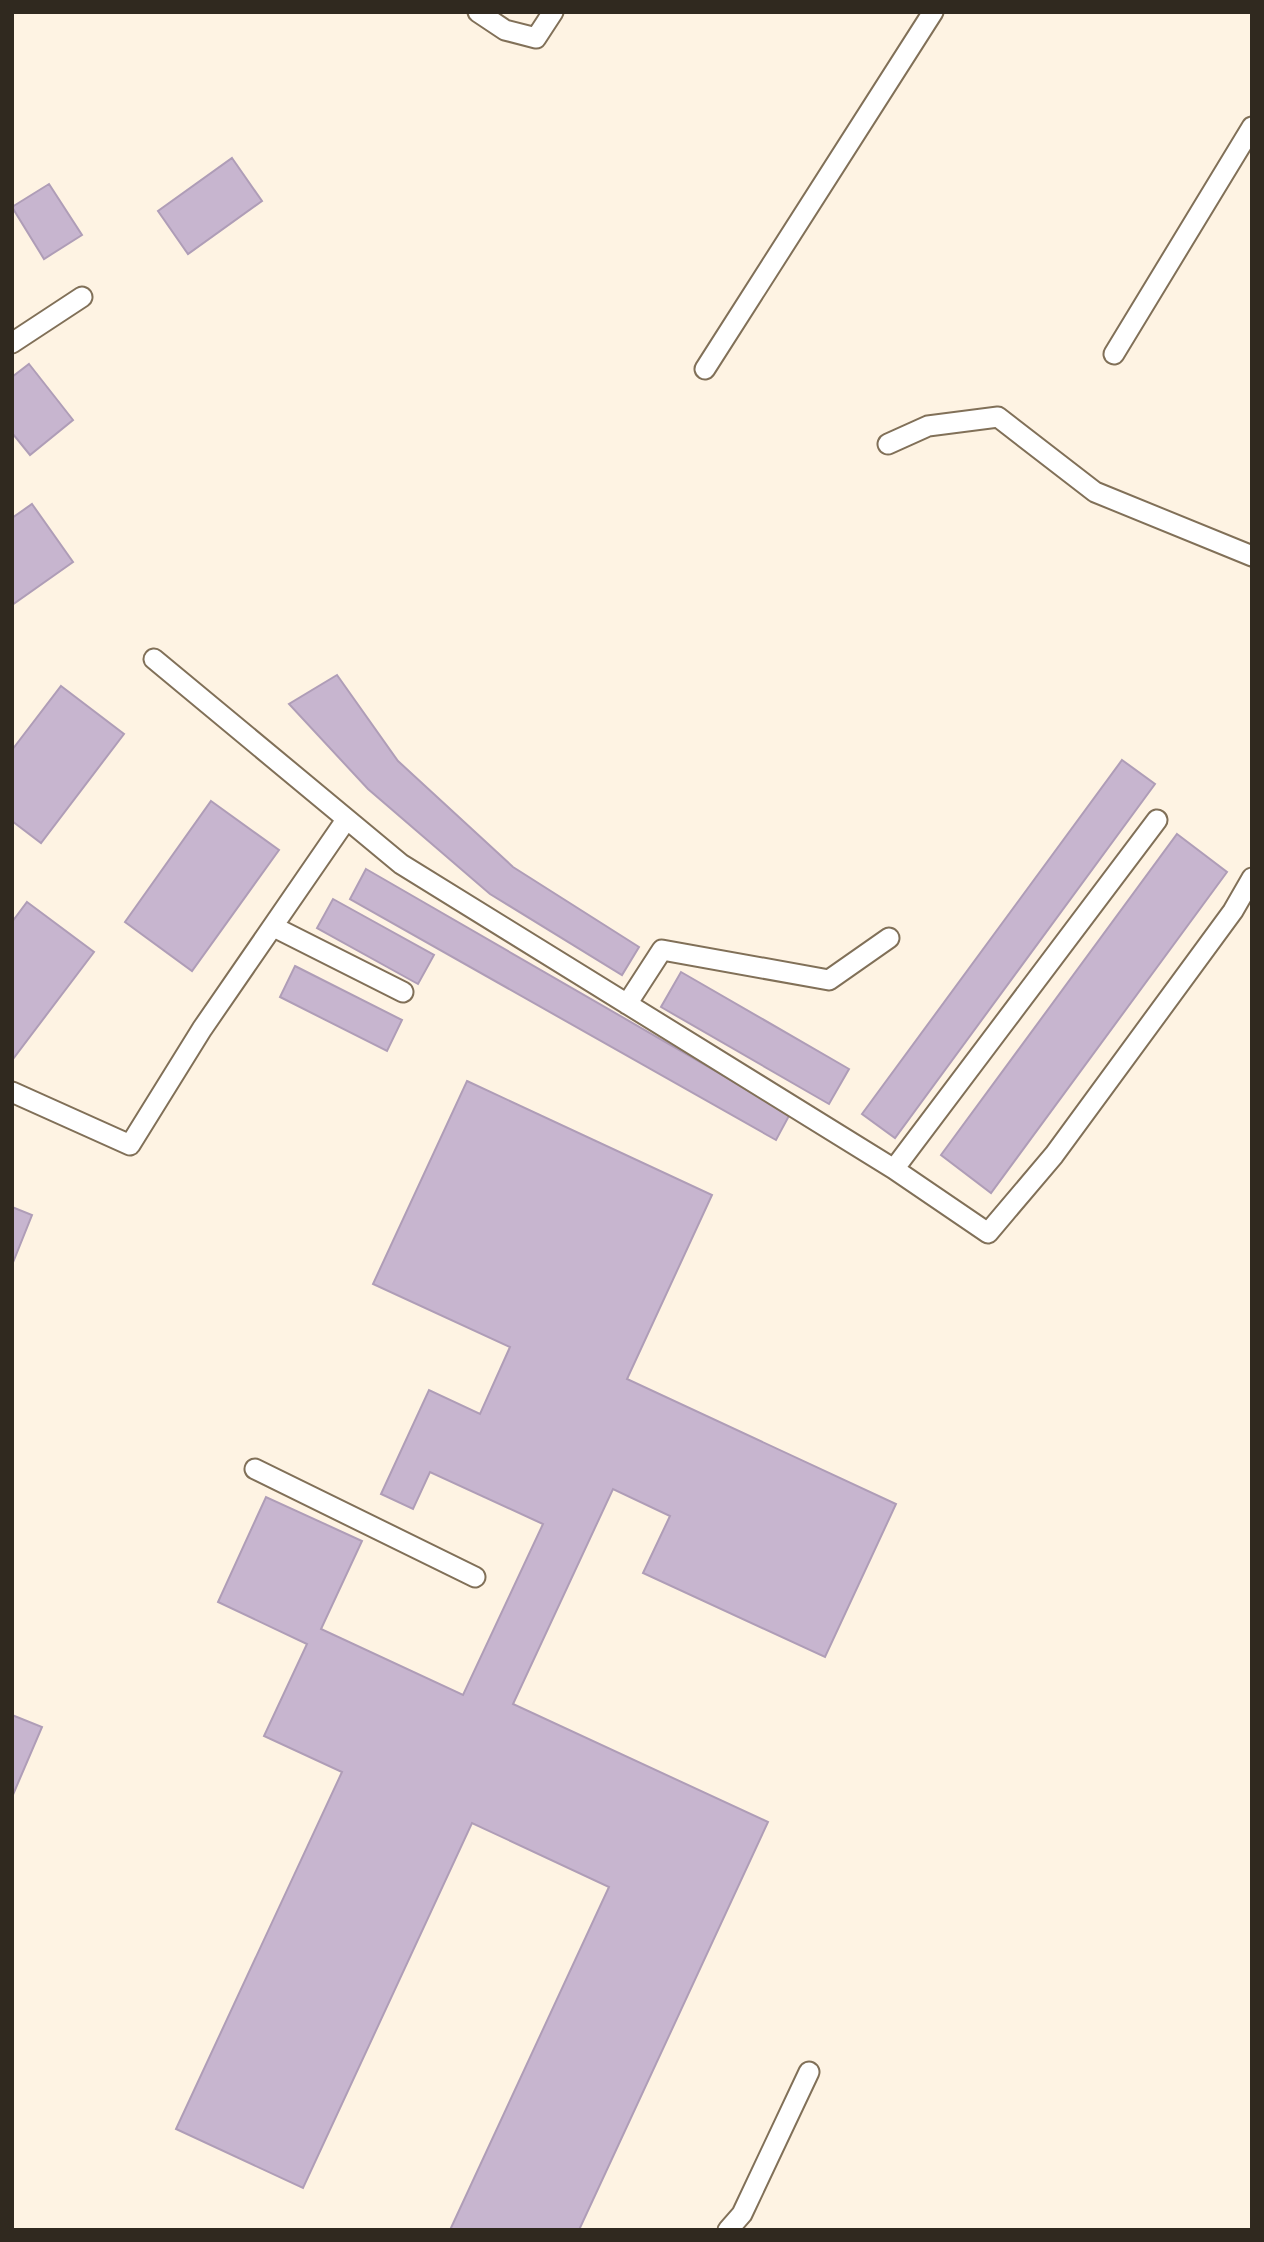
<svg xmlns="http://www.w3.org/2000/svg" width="1264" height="2242" font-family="'Nunito Sans',sans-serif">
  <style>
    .building { fill: #c7b5cf; stroke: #af9db7; stroke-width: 2 }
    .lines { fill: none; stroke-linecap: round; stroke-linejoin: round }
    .lane-casing { stroke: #817058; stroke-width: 23 }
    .lane { stroke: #fff; stroke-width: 19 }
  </style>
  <rect width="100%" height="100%" fill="#fef3e3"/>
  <path class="building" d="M232,158l30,43 -74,53 -30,-43z
    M49,184l33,51 -38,24 -32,-52z
    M29,364l44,56 -43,35 -18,-22v-56z
    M32,504l41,58 -61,43v-87z
    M337,675l61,86 115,106 126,80 -17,28 -132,-81 -122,-105 -79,-85z
    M61,686l63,48 -83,109 -29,-22v-71z
    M1122,760l33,24 -260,354 -33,-24z
    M211,801l68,49 -87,121 -67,-49z
    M1177,834l50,38 -236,321 -50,-38z
    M366,869l424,245 -14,26 -426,-241z
    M333,899l101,56 -16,29 -101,-56z
    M27,902l67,50 -81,107 -1,-137z
    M295,966l107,54 -15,31 -107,-54z
    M681,972l168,97 -20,35 -168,-97z
    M467,1081l245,114 -85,184 269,125 -71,153 -182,-84 27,-57 -57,-27 -100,215 255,118 -189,408h-129l159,-343 -137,-64 -169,365 -127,-59 166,-357 -78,-36 43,-92 -89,-42 48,-105 96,44 -41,88 142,66 80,-171 -113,-52 -17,37 -32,-15 48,-104 51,24 30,-67 -137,-63z
    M12,1207l20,8 -20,50z
    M12,1715l30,12 -30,70z"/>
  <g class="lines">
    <defs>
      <path id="lane" d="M478,12l27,18 31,8 17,-26
        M12,343l70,-46
        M1114,354l138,-227
        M705,369l228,-357
        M888,444l40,-18 70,-9 97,75 157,64
        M154,659l247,205 493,305 94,64 66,-78 179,-244 19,-33
        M274,927l129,65
        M627,1004l35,-54 167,30 60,-42
        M12,1092l118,53 72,-116 144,-209
        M894,1169l263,-349
        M255,1469l220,108
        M728,2230l14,-16 67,-142"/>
    </defs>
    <use href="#lane" class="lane-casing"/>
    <use href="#lane" class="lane"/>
  </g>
  <rect width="1264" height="2242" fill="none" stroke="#30291f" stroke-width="28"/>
</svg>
